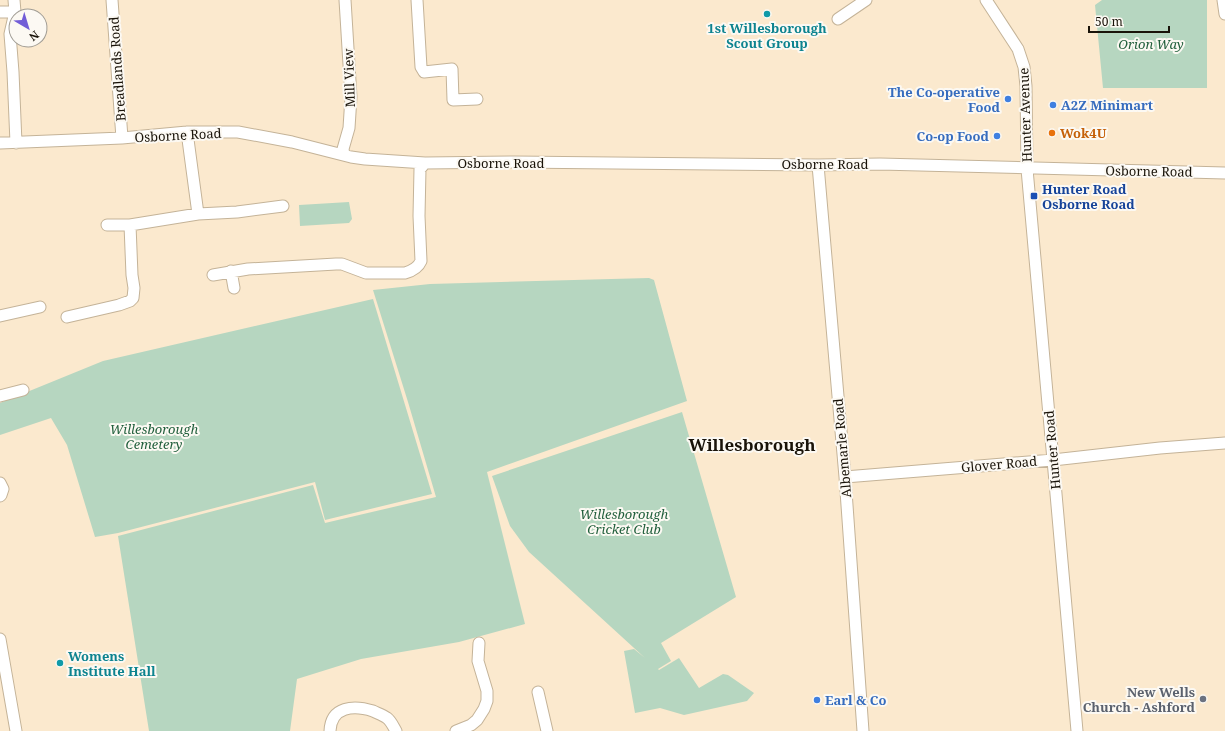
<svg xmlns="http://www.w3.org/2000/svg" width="1225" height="731" font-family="'Noto Serif',serif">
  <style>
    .green { fill: #b6d6c0 }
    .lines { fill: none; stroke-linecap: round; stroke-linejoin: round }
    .minor-casing { stroke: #c4b398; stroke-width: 13 }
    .minor { stroke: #fff; stroke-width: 11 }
    .culture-dot { fill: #0f9aa8; stroke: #fcf9f3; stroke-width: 1.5 }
    .shop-dot { fill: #3f7fe0; stroke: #fcf9f3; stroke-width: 1.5 }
    .food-dot { fill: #e8710a; stroke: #fcf9f3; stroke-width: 1.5 }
    .transit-dot { fill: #1a4fb4; stroke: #fcf9f3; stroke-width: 1.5 }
    .worship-dot { fill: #6b7280; stroke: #fcf9f3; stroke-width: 1.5 }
    .labels { text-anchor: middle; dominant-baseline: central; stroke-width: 4; stroke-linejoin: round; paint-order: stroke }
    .culture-label { font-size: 13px; font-weight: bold; fill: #0d838f; stroke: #fcf9f3 }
    .park-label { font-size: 13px; font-style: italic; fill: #215f3c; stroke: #fcf9f3 }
    .street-label { font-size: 13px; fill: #191309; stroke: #fcf9f3 }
    .shop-label { font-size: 13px; font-weight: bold; fill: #366cbe; stroke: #fcf9f3; text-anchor: end }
    .food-label { font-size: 13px; font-weight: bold; fill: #c56008; stroke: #fcf9f3; text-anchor: start }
    .transit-label { font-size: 13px; font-weight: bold; fill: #164399; stroke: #fcf9f3; text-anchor: start }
    .worship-label { font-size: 13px; font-weight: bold; fill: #5b616d; stroke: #fcf9f3; text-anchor: end }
    .district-label { font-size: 17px; font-weight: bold; fill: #191309; stroke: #fcf9f3 }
  </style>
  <rect width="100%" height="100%" fill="#fbe9ce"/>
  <path class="green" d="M1102,0h105v88h-104l-8,-83z
    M349,202l3,17 -3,4 -49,3 -1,-21z
    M649,278l5,2 33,121 -200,71 38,152 -66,18 -98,17 -64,20 -7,52h-141l-31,-195 195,-51 12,38 111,-26 -28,-95 -35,-112 57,-6z
    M373,299l59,195 -107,26 -10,-38 -197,51 -23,4 -28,-92 -16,-27 -51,17v-32l103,-42z
    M682,412l54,185 -75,46 10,18 -13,8 1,1 20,-12 20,30 24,-14 5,1 26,18 -7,8 -63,14 -24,-7 -25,5 -11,-62 10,-2 11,9 -116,-106 -19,-26 -18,-50z"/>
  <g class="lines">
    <defs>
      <path id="minor" d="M14,0l1,12 -5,22 3,38 3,71
        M112,0l10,138
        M417,0l4,67 3,5 28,-3 1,31 24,-1
        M986,0l32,49 6,18 2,19 1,83 26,291 24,271
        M1223,0l2,14
        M0,12h15
        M838,19l28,-19
        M187,132l11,82
        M0,143l122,-5 65,-6h51l54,10 59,15 14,2 60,4 89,-1 304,3 62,-1 345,9
        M344,155l-1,-6 6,-21 2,-31 -6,-97
        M818,165l27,312 18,254
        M107,225h23l68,-11 39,-2 46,-6
        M231,271l3,17
        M213,275l35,-6 88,-5h6l24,9h39c7,-2 13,-5 16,-12l-2,-45 1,-47 5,-6
        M0,316l40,-9
        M67,317l52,-12 11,-4 3,-3 1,-10 -2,-13 -2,-50
        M0,396l23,-6
        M845,477l208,-17 107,-12 65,-5
        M0,483l3,6 -2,6 -1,1
        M0,639l16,92
        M538,692l9,39
        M330,731c1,-25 24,-26 43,-20 4,2 10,4 14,7 4,3 6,8 9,13
        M456,731l15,-6 6,-5 7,-11 3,-8v-10l-9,-30 1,-18"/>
    </defs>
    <use href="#minor" class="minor-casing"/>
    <use href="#minor" class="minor"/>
  </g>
  <g class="culture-dot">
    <circle cx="767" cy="14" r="4"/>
    <circle cx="60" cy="663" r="4"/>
  </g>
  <g class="shop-dot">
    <circle cx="1008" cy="99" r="4"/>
    <circle cx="1053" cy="105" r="4"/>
    <circle cx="997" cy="136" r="4"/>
    <circle cx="817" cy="700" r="4"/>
  </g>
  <circle class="food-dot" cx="1052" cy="133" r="4"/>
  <rect class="transit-dot" x="1030" y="192" width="8" height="8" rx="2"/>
  <circle class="worship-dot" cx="1203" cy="699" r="4"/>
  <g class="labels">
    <g class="culture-label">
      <text x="767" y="28">1st Willesborough<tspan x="767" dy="15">Scout Group</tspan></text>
      <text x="68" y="656" text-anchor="start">Womens<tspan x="68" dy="15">Institute Hall</tspan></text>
    </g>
    <g class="park-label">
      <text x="1151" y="44">Orion Way</text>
      <text x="154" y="429">Willesborough<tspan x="154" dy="15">Cemetery</tspan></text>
      <text x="624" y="514">Willesborough<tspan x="624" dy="15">Cricket Club</tspan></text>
    </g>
    <g class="street-label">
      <text transform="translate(117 69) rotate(-94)">Breadlands Road</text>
      <text transform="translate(349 78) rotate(-92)">Mill View</text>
      <text transform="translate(1025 115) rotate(-92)">Hunter Avenue</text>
      <text transform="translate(178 135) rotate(-3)">Osborne Road</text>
      <text x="501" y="163">Osborne Road</text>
      <text x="825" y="164">Osborne Road</text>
      <text transform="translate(1149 171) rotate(1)">Osborne Road</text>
      <text transform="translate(842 448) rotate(-95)">Albemarle Road</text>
      <text transform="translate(1052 450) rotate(-95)">Hunter Road</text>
      <text transform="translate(999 464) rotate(-5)">Glover Road</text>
    </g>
    <g class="shop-label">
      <text x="1000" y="92">The Co-operative<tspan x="1000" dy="15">Food</tspan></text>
      <text x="1061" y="105" text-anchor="start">A2Z Minimart</text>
      <text x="989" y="136">Co-op Food</text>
      <text x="825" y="700" text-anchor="start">Earl &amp; Co</text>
    </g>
    <g class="food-label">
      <text x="1060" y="133">Wok4U</text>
    </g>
    <g class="transit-label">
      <text x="1042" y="189">Hunter Road<tspan x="1042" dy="15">Osborne Road</tspan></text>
    </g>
    <g class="worship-label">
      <text x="1195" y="692">New Wells<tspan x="1195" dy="15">Church - Ashford</tspan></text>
    </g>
    <g class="district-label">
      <text x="752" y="444">Willesborough</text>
    </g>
  </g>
  <g transform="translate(28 28) rotate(142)"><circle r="19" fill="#fcf9f3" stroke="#a19d95"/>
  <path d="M0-3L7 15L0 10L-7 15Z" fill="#725dd7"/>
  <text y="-6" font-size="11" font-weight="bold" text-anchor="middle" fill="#191309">N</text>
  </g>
  <path d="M1089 26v6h80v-6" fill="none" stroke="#191309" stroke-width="2"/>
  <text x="1095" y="26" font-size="12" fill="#191309" stroke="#fcf9f3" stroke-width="3" paint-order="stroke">50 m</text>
</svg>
